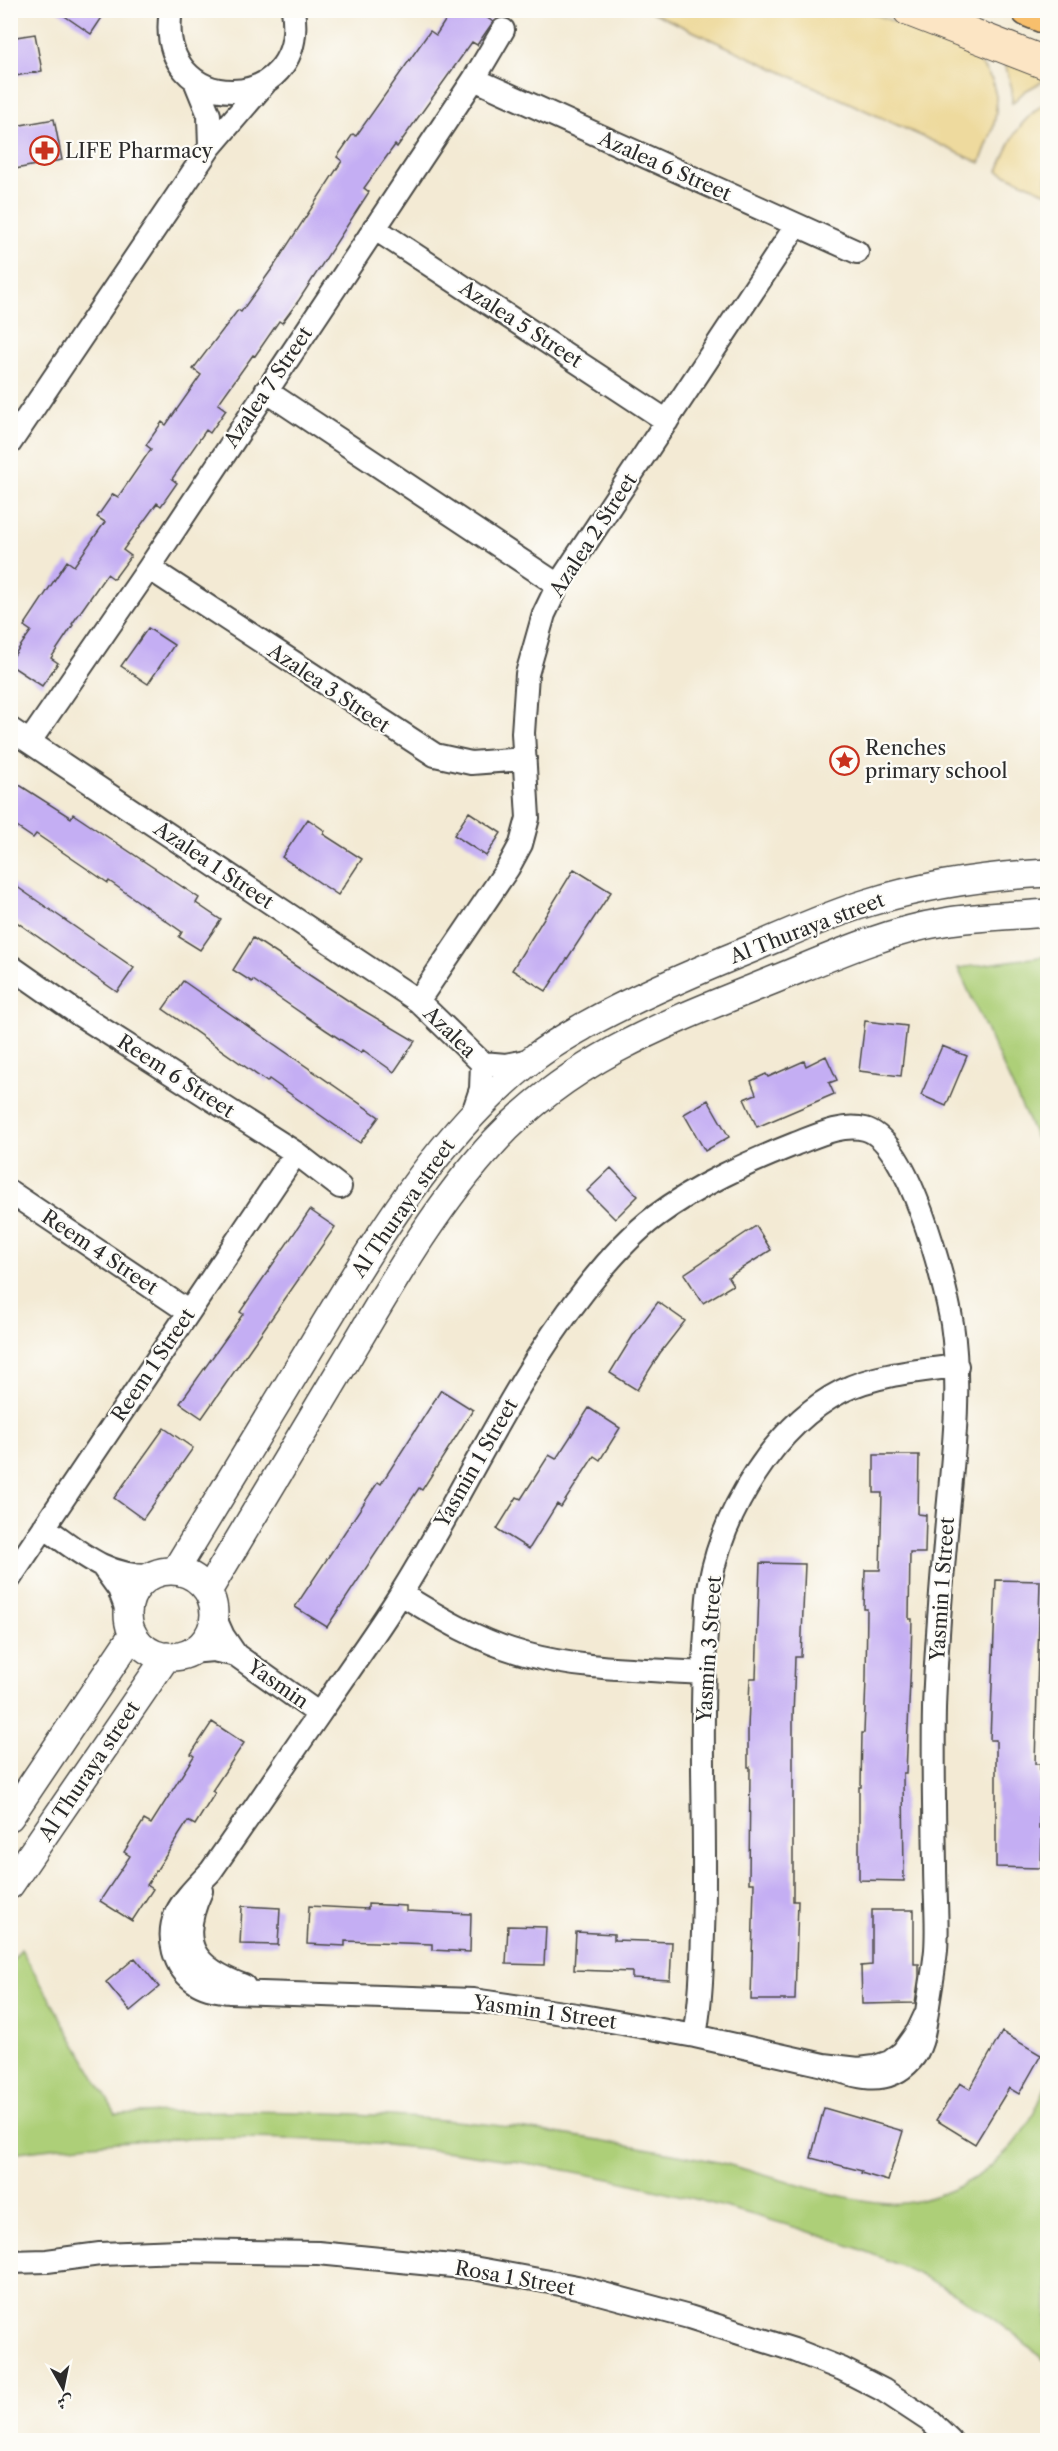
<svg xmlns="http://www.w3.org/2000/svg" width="1058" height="2451" font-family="'Libre Caslon Text',Amiri,serif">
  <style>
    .green { fill: #adcf78; stroke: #6c7d52; stroke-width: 1.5 }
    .sand { fill: #eeda9e; stroke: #8c8264; stroke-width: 1.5 }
    .building { fill: #c4aef3 }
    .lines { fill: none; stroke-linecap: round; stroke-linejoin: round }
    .minor-casing { stroke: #494844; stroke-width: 26 }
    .tertiary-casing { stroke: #494844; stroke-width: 30 }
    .secondary-casing { stroke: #494844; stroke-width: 34 }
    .primary-casing { stroke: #494844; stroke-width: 36 }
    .minor { stroke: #fff; stroke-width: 22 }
    .tertiary { stroke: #fff; stroke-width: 27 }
    .secondary { stroke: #fce5c4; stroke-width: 32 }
    .primary { stroke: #f8bf6c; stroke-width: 33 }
    .labels { text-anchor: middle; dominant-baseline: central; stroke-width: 4.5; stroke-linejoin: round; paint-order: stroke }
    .poi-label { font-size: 20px; fill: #2b2b2b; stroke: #fdfcf7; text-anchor: start }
    .street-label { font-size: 20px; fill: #2b2b2b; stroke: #fdfcf7 }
  </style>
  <rect width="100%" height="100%" fill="#fdfcf7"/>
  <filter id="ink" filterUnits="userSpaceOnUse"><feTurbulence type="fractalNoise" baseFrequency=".0167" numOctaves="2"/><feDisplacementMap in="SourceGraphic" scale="12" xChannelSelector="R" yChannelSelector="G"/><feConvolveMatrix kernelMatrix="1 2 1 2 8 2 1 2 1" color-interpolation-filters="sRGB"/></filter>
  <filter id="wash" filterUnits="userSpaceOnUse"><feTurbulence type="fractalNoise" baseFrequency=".008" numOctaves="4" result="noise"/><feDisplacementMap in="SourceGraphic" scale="24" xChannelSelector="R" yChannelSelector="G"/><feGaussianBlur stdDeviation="1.35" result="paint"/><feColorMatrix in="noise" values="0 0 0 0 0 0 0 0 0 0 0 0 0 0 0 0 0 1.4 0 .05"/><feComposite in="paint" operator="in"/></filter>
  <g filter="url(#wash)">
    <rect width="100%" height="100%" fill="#f3ead4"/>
    <path class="green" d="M1047,956h1l-1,206 -89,-194z
      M21,1949l95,165c161,-7 324,-1 483,26 41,7 83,14 123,23 48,12 145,48 190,39 68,-14 113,-55 135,-120v281c-89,-87 -202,-123 -319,-155 -235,-65 -475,-88 -717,-55v-190z"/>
    <path class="sand" d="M649,11h217l88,33 14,8 14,13 10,15 4,16v17l-3,16 -13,34z
      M1004,60l43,19 -22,12 -13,12v-14z
      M1047,102v91l-49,-22c13,-32 20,-50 49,-69z"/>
    <g id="blocks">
      <path class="building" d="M56,10h51l-16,24z
        M452,10h24l17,12 -16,23 -5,-3 -75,105 -2,-2 -31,43 5,4 -70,108 -17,23 -3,-2 -24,35 -2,-1 -35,49 8,6 -16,23 -4,-3 -34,49 5,4 -16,23 -4,-3 -34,47 8,6 -17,23 -7,-5 -35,50 1,1 -22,33 7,5 -16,23 -32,-21v-4l21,-30 -7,-5 43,-65 7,5 31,-44 -8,-5 16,-23 5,3 33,-48 -5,-4 16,-23 4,3 35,-50 -8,-6 45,-59 3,2 33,-46 68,-105 -5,-4 16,-23 3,2 74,-105 6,4z
        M35,34l7,37 -32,6v-39z
        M54,119l8,41 -52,10v-43z
        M148,628l26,17 -26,39 -27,-18z
        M10,779l61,39 2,-4 126,84 -3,5 25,17 -21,30 -21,-13 3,-5 -73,-51 -1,2 -72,-49 -3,4 -22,-15z
        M469,812l32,21 -15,23 -32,-21z
        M308,819l17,12 -2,3 39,25 -24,36 -56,-38z
        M574,869l37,23 -65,99 -34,-21z
        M10,882l124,86 -17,24 -106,-74z
        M253,938l108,71 54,32 -21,31 -31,-22 -2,3 -35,-23 -73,-50 -1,2 -19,-12z
        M183,981l196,136 -19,26 -91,-64 -2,3 -104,-73z
        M865,1021l42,5 -6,50 -42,-5z
        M942,1046l25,10 -21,50 -25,-11z
        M826,1056l11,24 -8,3 5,11 -77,33 -13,-28 12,-5 -5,-13 15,-7 2,3 36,-16 2,5z
        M708,1100l21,37 -24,14 -21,-37z
        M611,1168l27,28 -23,23 -28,-28z
        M310,1210l25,17 -133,191 -22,-15 63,-89 -3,-2z
        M756,1226l15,24 -43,27 5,8 -30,18 -19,-29z
        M658,1302l27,19 -25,32 -23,37 -27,-17 24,-39z
        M441,1390l32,20 -51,80 -3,-2 -92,139 -32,-20 83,-125 3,2z
        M589,1408l31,20 -20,32 -6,-4 -33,51 -4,-3 -28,45 -32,-20 20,-32 4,2 28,-44 7,4z
        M164,1428l29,20 -50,71 -29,-21z
        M874,1455h45l-1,59 8,1 -1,38h-15l-1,66h3l-1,39 -5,115h-3l1,108 -45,-1v-93h2l1,-54h2l2,-54 1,-70h-3l1,-39h15l2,-77h-8z
        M760,1563l45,1 -4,93h-6l-2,61v183h5l-3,99h-44l3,-117h-5l1,-116h-2v-39l2,-50h6z
        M996,1580l44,1 -5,183h5l-1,65h3l-1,39 -45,-1v-127h-6z
        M212,1722l32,21 -32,48 3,2 -20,32 -7,-4 -41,64 6,4 -21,32 -32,-20 30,-45 -6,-4 20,-32 7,4 43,-68 -3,-2z
        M368,1904l38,2v5l65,3 -1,38 -38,-2v-6l-87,-3v5l-38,-2 2,-38 59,3z
        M242,1906l38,2 -2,37 -38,-1z
        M872,1910h42v54h5v12l-4,27 -53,1 -1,-38 11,-1z
        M508,1926l38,1 -2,38 -38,-1z
        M576,1932l38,2v6l58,2 -2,38 -38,-2v-6l-58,-2z
        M135,1958l24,29 -29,24 -24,-29z
        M1002,2032l39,23 -22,39 -10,-6 -34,56 -39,-24 24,-37 10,6z
        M824,2108l79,23 -15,50 -27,-8 1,-2 -51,-13z"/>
    </g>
  </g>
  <g filter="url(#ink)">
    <use href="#blocks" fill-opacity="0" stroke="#494844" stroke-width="1.5"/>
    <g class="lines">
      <defs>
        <path id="minor" d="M171,10c-18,108 139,108 122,0
          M474,79l383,173
          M196,83l13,32 1,32
          M374,228l293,193
          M266,391l292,194
          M10,443l200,-296 55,-64
          M149,568l286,187 36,8 54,-4
          M10,729l408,272 64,62 24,2 25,-5
          M30,741l119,-173 325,-489 29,-49
          M10,966l70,49 216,138 44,34
          M418,1001l90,-133 13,-24 7,-26 -5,-85 4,-59 17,-60 14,-29 238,-359
          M473,1113l8,-24 1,-26
          M10,1192l179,120
          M44,1527c36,25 60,49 106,49
          M103,1567l16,22 9,24
          M10,1578l286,-425
          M401,1594c39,24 79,48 124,60 57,16 119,15 178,19
          M214,1616l9,20 13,19 83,59
          M190,1652l23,-2 23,5
          M201,1891c-24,53 -8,76 43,95
          M695,2036c6,-34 7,-70 8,-104 4,-95 -4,-191 2,-285 2,-21 1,-43 5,-64 13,-71 65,-158 132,-192 34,-17 77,-20 115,-25
          M824,2065c30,12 62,23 87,-5 12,-13 13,-31 16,-48 3,-21 7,-41 9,-62 2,-28 -1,-56 -1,-84 -1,-52 -2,-104 -1,-157 2,-66 8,-132 14,-198 6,-62 13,-125 4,-187 -7,-42 -43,-184 -87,-195 -23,-6 -49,7 -70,15 -48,19 -97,41 -139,72 -27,20 -51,48 -72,75 -73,93 -121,204 -184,304 -24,38 -51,75 -76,112 -38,55 -75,110 -113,164 -12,13 -27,27 -35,43 -10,23 -2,53 18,67 11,8 23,9 35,11l244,8 104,15 118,21 129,29 35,4 16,-2 15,-5 13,-10 15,-21 8,-17
          M10,2262l37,-1 53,-7 79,-3 139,2 155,15 104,19 112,30 105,33 48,19 41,21 47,31 20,19"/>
        <path id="tertiary" d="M175,1571c46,-76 93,-152 139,-229 62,-102 124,-209 220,-284 15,-12 33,-22 50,-32 54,-30 110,-54 167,-77 38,-16 76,-34 116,-46 58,-18 119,-27 181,-30
          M128 1614a43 43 0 1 1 86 0a43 43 0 1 1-86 0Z
          M208,1591c47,-79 94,-158 142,-237 43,-73 87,-150 145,-213 79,-85 177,-120 281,-162 54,-22 111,-48 168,-57 34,-6 69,-6 104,-9
          M10,1817l123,-183
          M10,1885l157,-229"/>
        <path id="secondary" d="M909,10l139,54"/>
        <path id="primary" d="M1028,10l20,8"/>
      </defs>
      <use href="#minor" class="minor-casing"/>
      <use href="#tertiary" class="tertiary-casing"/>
      <use href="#secondary" class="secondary-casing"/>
      <use href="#primary" class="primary-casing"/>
      <use href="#minor" class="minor"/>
      <use href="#tertiary" class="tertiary"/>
      <use href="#secondary" class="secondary"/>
      <use href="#primary" class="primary"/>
    </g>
  </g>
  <defs>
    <symbol id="pharmacy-ring" viewBox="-11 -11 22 22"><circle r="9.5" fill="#fdfcf7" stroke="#c8321e" stroke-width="1.5"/><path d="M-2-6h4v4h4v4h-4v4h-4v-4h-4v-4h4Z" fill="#c8321e"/></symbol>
    <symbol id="sight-ring" viewBox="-11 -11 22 22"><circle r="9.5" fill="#fdfcf7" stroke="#c8321e" stroke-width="1.5"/><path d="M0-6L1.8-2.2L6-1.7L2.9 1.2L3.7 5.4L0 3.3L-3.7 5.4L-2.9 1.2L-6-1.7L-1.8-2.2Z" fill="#c8321e"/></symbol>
  </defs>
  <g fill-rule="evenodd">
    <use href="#pharmacy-ring" x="28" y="134" width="33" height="33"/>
    <use href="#sight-ring" x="828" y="744" width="33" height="33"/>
  </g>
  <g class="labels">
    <g class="poi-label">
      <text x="65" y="151">LIFE Pharmacy</text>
      <text x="865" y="748">Renches<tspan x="865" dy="23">primary school</tspan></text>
    </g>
    <g class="street-label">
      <text transform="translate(665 166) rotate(24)">Azalea 6 Street</text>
      <text transform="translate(521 324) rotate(33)">Azalea 5 Street</text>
      <text transform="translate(268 387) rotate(-56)">Azalea 7 Street</text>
      <text transform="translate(593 535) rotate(-57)">Azalea 2 Street</text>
      <text transform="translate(329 688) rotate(34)">Azalea 3 Street</text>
      <text transform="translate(214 865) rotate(34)">Azalea 1 Street</text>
      <text transform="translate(807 928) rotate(-21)">Al Thuraya street</text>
      <text transform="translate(450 1032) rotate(44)">Azalea</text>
      <text transform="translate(176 1076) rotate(33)">Reem 6 Street</text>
      <text transform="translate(403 1208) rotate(-55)">Al Thuraya street</text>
      <text transform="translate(100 1252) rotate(34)">Reem 4 Street</text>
      <text transform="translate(153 1365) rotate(-56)">Reem 1 Street</text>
      <text transform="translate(476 1463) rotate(-60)">Yasmin 1 Street</text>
      <text transform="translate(942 1589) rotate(-86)">Yasmin 1 Street</text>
      <text transform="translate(709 1649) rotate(-86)">Yasmin 3 Street</text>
      <text transform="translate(278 1684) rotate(35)">Yasmin</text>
      <text transform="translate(89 1771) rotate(-56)">Al Thuraya street</text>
      <text transform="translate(545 2012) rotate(8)">Yasmin 1 Street</text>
      <text transform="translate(515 2278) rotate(10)">Rosa 1 Street</text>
    </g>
  </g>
  <rect width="1058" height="2451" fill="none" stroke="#fdfcf7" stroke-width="36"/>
  <g transform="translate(63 2388) rotate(171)" stroke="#fdfcf7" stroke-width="4.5" paint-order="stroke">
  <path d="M0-4.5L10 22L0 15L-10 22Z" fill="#2b2b2b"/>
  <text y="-9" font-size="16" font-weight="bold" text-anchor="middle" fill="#2b2b2b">ش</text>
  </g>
</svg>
